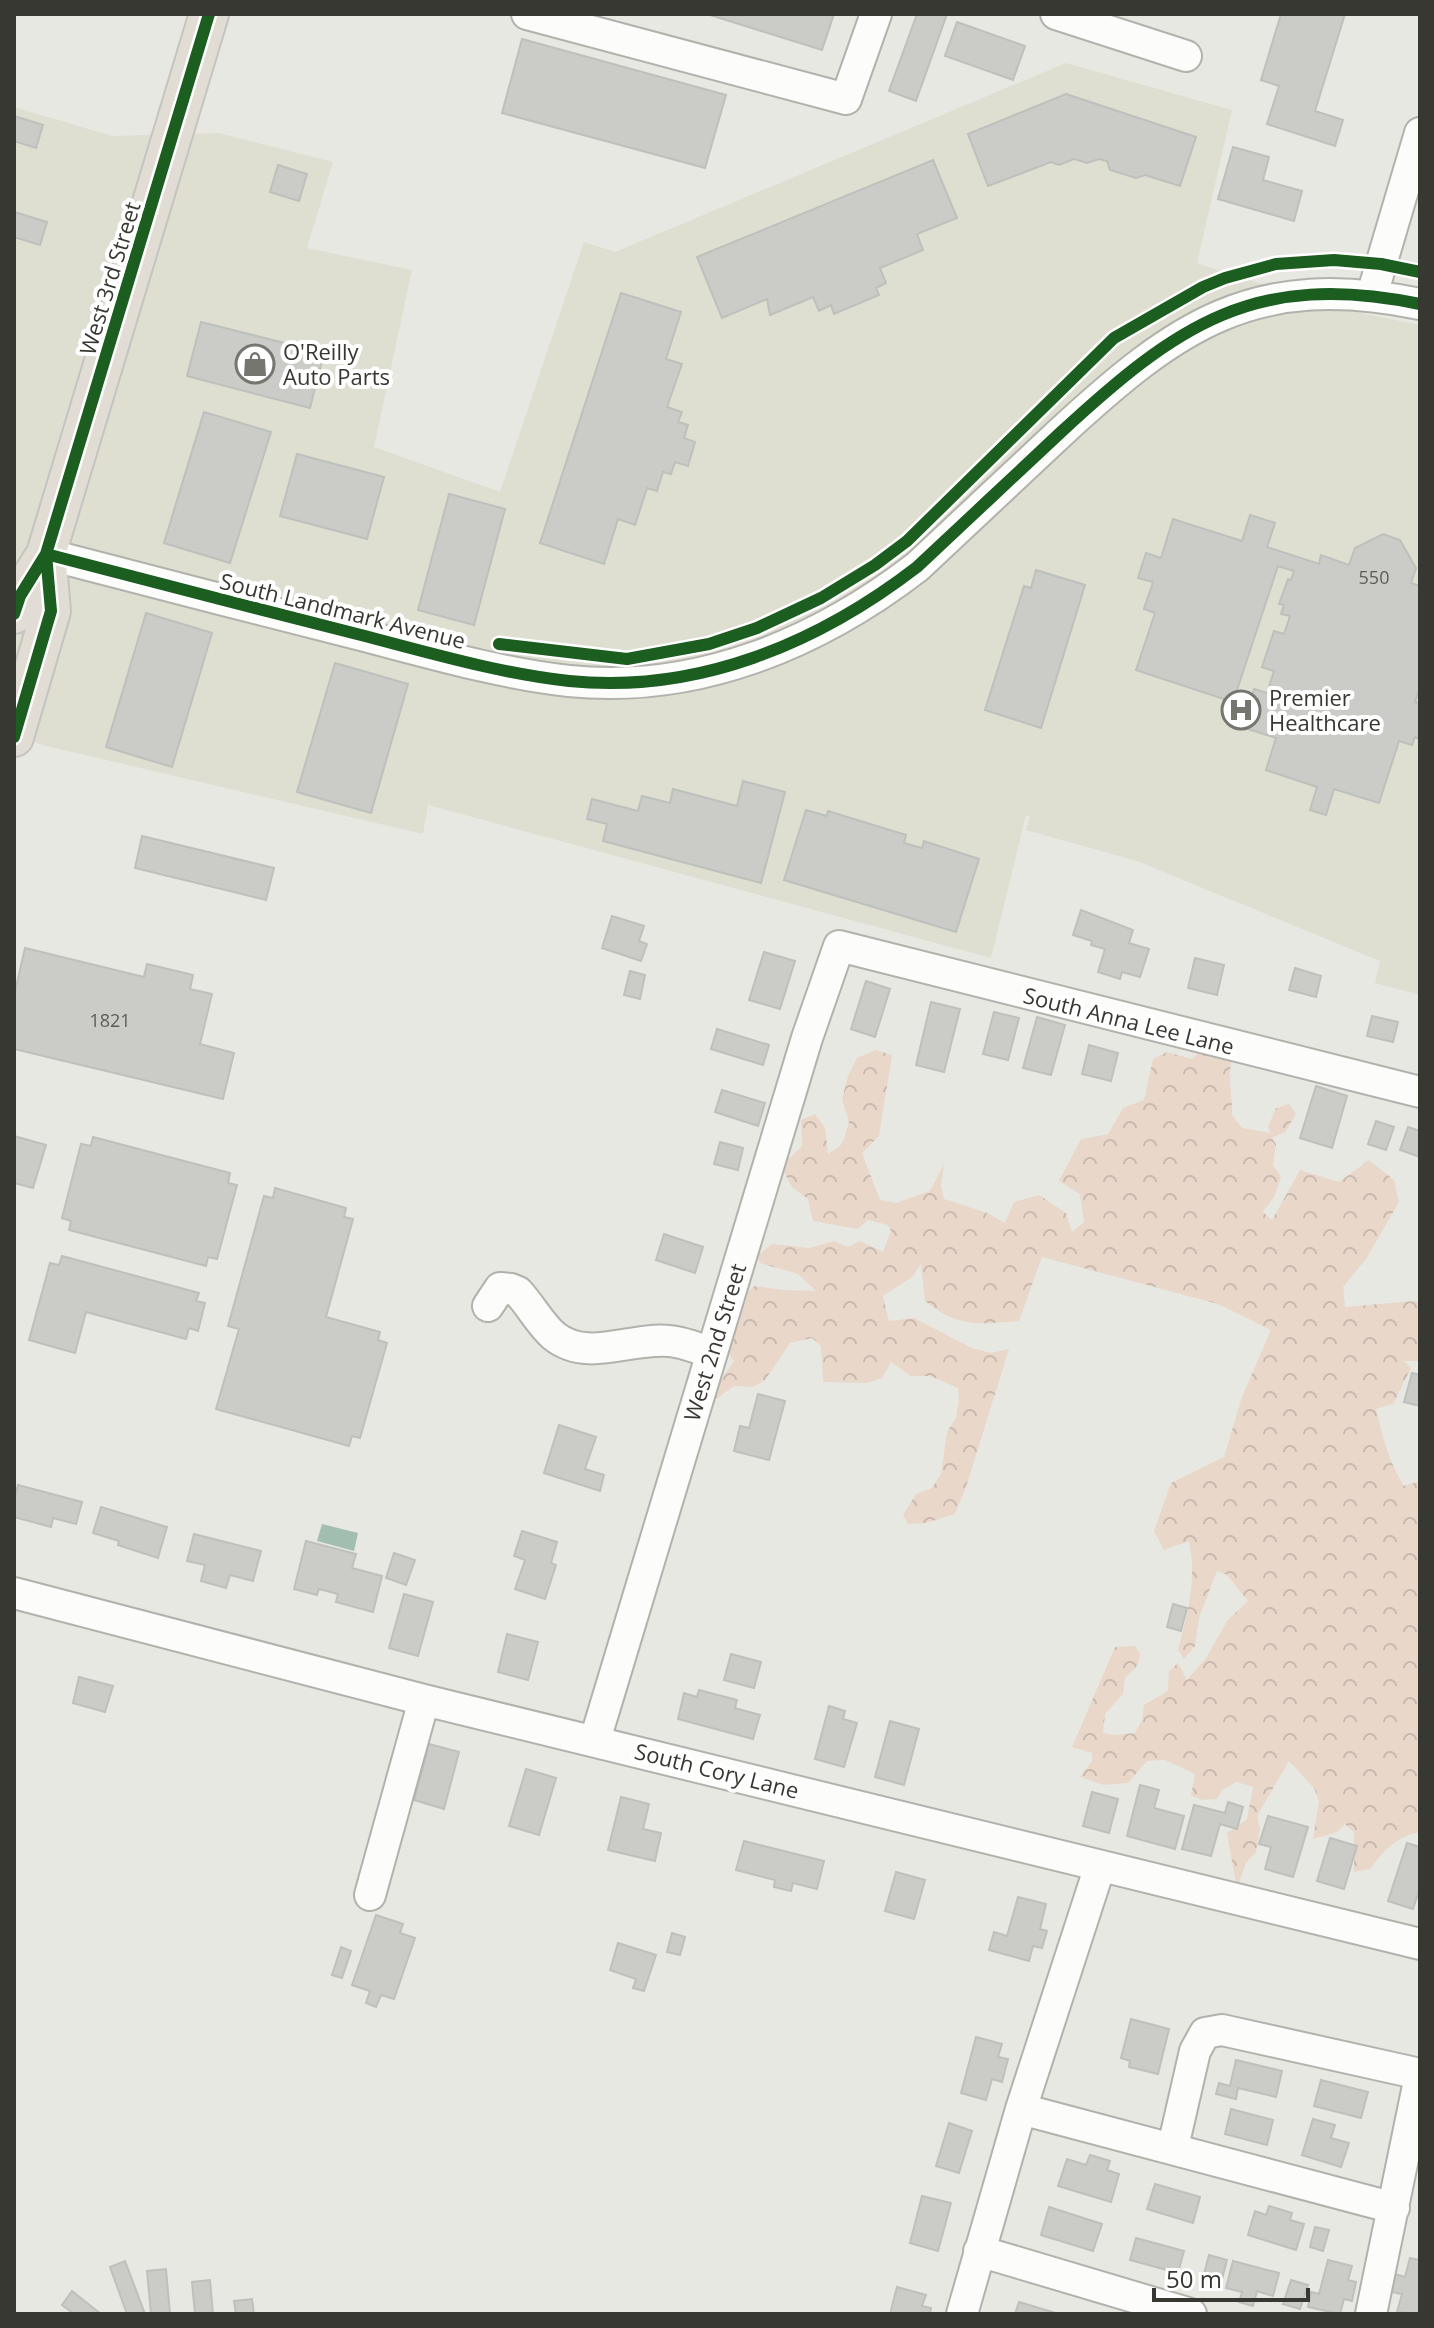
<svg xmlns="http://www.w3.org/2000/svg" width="1434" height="2328" font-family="'Open Sans',sans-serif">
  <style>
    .built { fill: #deded1 }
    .forest { fill: url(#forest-crowns) }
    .water { fill: #a2beb0 }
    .building { fill: #cbccc8; stroke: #bec0bb; stroke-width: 2 }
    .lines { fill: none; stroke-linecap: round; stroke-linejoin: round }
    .minor-casing { stroke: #b2b2ad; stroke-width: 34 }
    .major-casing { stroke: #c4c4c0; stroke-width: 42 }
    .minor { stroke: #fcfcfb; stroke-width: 30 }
    .major { stroke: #e1ddd4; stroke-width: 38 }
    .cycleway-casing { stroke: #fff; stroke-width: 17 }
    .cycleway { stroke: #1b5e20; stroke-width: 12 }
    .labels { text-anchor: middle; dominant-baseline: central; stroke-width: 8; stroke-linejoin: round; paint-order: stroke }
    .number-label { font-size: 18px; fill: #5d5d58 }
    .street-label { font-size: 22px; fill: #383833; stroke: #fff }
    .poi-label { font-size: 22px; fill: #383833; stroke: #fff; text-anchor: start }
  </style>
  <defs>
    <pattern id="forest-crowns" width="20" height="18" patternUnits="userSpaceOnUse" patternTransform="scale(2)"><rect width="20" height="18" fill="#e9d7ca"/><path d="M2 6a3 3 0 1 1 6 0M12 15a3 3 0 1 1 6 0" fill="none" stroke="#c9b9ae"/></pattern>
  </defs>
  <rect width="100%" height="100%" fill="#e8e8e2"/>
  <path class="built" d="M1066,63l166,47 -35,153 139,45 84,17v670l-45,-12 5,-22 -243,-100 -111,-31 4,-13 -4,-2 -35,143 -563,-153 -5,29 -381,-89 -28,-12v-626l98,29 106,-3 115,29 -26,86 105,22 -38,177 126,45 84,-250 31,10z"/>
  <path class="forest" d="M1217,1034l15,26c-5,18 1,37 0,55l10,13 29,5 -3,-6 8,-19 13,-4 7,10 -11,18 -13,6 4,6 -3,21 8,12 -7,20 -11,15 9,8 28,-50 39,12 30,-22 25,20 5,22 -33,57 -23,28 2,20 70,-6 5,2v58h-16l7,7 -18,36 -17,5c6,27 13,53 28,77l16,-5v351c-24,5 -35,17 -50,37l-16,3v-40l-9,-8 -8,8 -24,7 6,-38 -5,-13 -25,-27 -32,55 3,13 -4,23 -10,11 -9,26 -10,-56 20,-14 6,-32 -16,-5 -15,8 -5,9 -14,1 -12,-4 4,-22 -30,-14 -18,1 -19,22 -24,2 -24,-8 12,-16v-8l-20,-6 43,-100 20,-1 5,8 -2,11 -13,13 -2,16 -18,20 -2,19 12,2 20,-2 7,-13 2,-15 24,-14 1,-20 9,-8 9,17 19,-22 21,-37 21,-20 -21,-26 -10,-4 -18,47 -4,28 -11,13 -6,-9c10,-37 19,-71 11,-109l-25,9 -10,-19 17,-48 53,-26 18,-60 29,-67 -53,-26 -176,-47 -23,64c-39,4 -63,6 -94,-20l-4,-37 -9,13 -29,19 6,25 25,-3 58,30 19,5 18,-4 -43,138 -11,27 -29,9 -18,1 -5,-9 13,-21 16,-6 9,-14 6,-42 9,-14 3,-18 -1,-12 -28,-12h-19l-20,-14 -9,16 -15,5 -44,-1 -2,-36 -9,-8 -22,5 -25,37 -12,7 -19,-1 -18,13 -1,-10 19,-28 -9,-12 14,-47 15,-16 30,4 32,1 -18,-17 -38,-11 -3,-7 15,-12 37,4 25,-7 14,6 12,-6 23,11 8,-21 -3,-6 -20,-5 -10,9 -45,-8 -5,-22 -16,-12 -8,-15 2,-10 16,-16 -1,-26 14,-6 10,14 3,26 12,-8 4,-7 5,-17 -7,-23 6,-23 9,-18 19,-8 16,5 -13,81 -17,17 18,47 16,3 34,-12 14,-27 -3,22 3,13 43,14 18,10 9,-21 25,-7 27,18 6,19 12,-10 -4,-28 -21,-13 22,-42 27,-5 15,-26 21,-8 9,-41 14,-7 25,7z"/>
  <path class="water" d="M322,1524l36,9 -4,18 -37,-10z"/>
  <path class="building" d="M707,14h127l-12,36z
    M917,14h30l-31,87 -27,-10z
    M1281,14h64l-30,97 28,9 -8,26 -68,-22 12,-38 -18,-6z
    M957,22l68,24 -12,34 -68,-24z
    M522,39l204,56 -21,73 -203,-55z
    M1066,94l130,43 -16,49 -35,-11 -9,3 -26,-8 -3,-9 -8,-2 -12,4 -13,-4 -15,6 -8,-3 -63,24 -20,-52z
    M14,116l29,9 -7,23 -22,-7z
    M1233,147l36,10 -6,23 39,11 -8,30 -76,-22z
    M933,160l24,58 -40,16 6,16 -43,18 6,15 -10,5 3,7 -45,19 -3,-9 -12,6 -6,-14 -43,18 -3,-16 -45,19 -25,-61z
    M278,165l29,9 -8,27 -29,-9z
    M14,212l33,10 -7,23 -26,-8z
    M621,293l60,19 -15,47 16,5 -15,43 15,5 -4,10 10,3 -4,13 11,4 -7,24 -13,-4 -4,12 -8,-2 -6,19 -10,-3 -12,37 -17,-6 -14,45 -64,-21z
    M201,322l123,31 -14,55 -123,-32z
    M204,412l67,20 -41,131 -66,-20z
    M297,454l87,23 -17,62 -87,-23z
    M449,494l56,15 -31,116 -56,-15z
    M1250,515l25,8 -8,24 52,17 2,-9 28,10 6,-17 28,-14 17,6 16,28 -5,15 9,3v101l-5,15 5,1v31l-1,5 -4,-2 -3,8 -13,-4 -20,62 -45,-14 -8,26 -16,-5 7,-23 -51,-17 10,-32 -34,-11 12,-38 13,4 7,-22 -12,-4 12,-36 10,3 6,-18 -9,-2 3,-9 -5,-1 9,-25 3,1 3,-9 -16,-5 -45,136 -97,-32 19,-57 -11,-4 9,-27 -15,-4 8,-25 15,5 12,-39 69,22z
    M1036,570l49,15 -44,143 -56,-18 39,-124 7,2z
    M146,613l66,20 -40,134 -66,-20z
    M335,663l73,21 -37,129 -74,-21z
    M743,781l42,11 -24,91 -158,-42 4,-17 -20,-5 5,-20 46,12 4,-15 28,7 3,-14 64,17z
    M806,810l21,6 1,-5 78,24 -2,8 18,5 2,-7 55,18 -23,73 -172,-52z
    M142,836l132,32 -8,32 -131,-32z
    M1081,910l52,20 -4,13 20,6 -9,28 -18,-5 -2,7 -22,-7 7,-23 -14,-4 1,-4 -19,-6z
    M612,916l32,10 -5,15 8,3 -6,17 -39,-13z
    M25,948l119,29 3,-13 46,11 -3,14 22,5 -12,50 34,9 -11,46 -209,-50v-53z
    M764,952l31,9 -15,48 -31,-9z
    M1195,958l29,7 -7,30 -29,-7z
    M1295,968l26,8 -5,21 -27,-7z
    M630,971l15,4 -5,24 -16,-4z
    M866,981l24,8 -15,48 -24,-8z
    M931,1002l29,7 -16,63 -28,-7z
    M994,1012l25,6 -11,42 -25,-6z
    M1372,1016l26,6 -5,20 -26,-6z
    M1037,1017l28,8 -14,50 -28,-7z
    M717,1029l52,16 -6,20 -52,-16z
    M1089,1045l29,8 -7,28 -29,-7z
    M1316,1086l31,10 -15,52 -32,-10z
    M722,1090l43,13 -7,23 -43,-14z
    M1376,1121l18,6 -8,23 -18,-6z
    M1408,1127l12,4v26l-20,-7z
    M14,1136l32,9 -13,43 -19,-5z
    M93,1137l137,36 -2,10 9,2 -20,74 -9,-2 -2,9 -137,-36 2,-9 -9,-3 19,-74 10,2z
    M720,1142l23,6 -5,22 -24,-6z
    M275,1188l71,20 -2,9 9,2 -27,98 54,15 -2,8 9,3 -27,95 -8,-2 -3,10 -133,-37 23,-80 -11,-3 36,-130 9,2z
    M664,1234l39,13 -8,26 -39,-13z
    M62,1256l137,37 -3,8 9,2 -7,28 -9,-3 -3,11 -100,-27 -11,41 -46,-13 21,-77 9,2z
    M1412,1373l8,2v31l-16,-4z
    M758,1394l27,7 -16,59 -35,-9 6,-25 9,2z
    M559,1425l37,12 -11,32 19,6 -4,16 -56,-18z
    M18,1485l64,17 -6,22 -23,-6 -2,9 -37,-10v-18z
    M101,1507l66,20 -9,31 -40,-13 1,-4 -26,-8z
    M522,1531l35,11 -6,21 5,2 -11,34 -30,-10 10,-29 -11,-4z
    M194,1534l67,17 -8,30 -23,-6 -4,13 -25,-7 4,-16 -18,-4z
    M306,1541l50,13 -4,14 30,8 -9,36 -37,-10 2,-8 -19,-5 -2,6 -23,-6z
    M394,1553l21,7 -9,25 -20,-7z
    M404,1594l29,8 -15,54 -29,-8z
    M1173,1604l14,4 -6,23 -14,-4z
    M507,1634l31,8 -10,38 -30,-8z
    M731,1654l30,8 -7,26 -30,-8z
    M79,1677l34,9 -8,26 -32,-9z
    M699,1690l38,10 -2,8 25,7 -7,24 -75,-20 6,-26 13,4z
    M829,1706l16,5 -2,8 14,4 -13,44 -29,-8z
    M890,1721l29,8 -15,56 -29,-8z
    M429,1744l30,8 -15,57 -30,-9z
    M526,1769l30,9 -17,57 -30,-9z
    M1140,1785l19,5 -5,18 30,8 -9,33 -48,-13z
    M1092,1792l26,7 -9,34 -26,-7z
    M621,1797l28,7 -6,25 18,4 -6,28 -47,-11z
    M1228,1802l15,5 -6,22 -17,-5 -9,32 -29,-7 12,-44 31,8z
    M1268,1816l40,11 -15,50 -28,-8 6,-22 -12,-3z
    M1330,1838l27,8 -13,43 -27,-8z
    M744,1841l80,20 -7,28 -24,-6 -2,8 -17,-4 1,-7 -39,-10z
    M1407,1843l13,4v41l-7,21 -25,-8z
    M896,1872l29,8 -11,39 -29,-8z
    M1018,1897l28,7 -6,25 7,2 -5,17 -9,-2 -4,15 -40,-11 5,-18 13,4z
    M376,1915l27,9 -3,9 15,5 -21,61 -13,-4 -5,12 -10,-4 4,-12 -18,-6z
    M672,1933l13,4 -5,18 -13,-3z
    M618,1943l38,12 -12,36 -11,-3 3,-9 -26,-9z
    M341,1947l10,4 -9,27 -10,-3z
    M1131,2019l38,10 -11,45 -29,-7 1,-6 -9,-3z
    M976,2037l26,7 -4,13 10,2 -6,23 -10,-3 -6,21 -25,-7z
    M1236,2060l46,11 -6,26 -38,-9 -2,11 -20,-5 3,-11 11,3z
    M1321,2080l47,12 -7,26 -47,-12z
    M1231,2109l42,11 -6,25 -42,-11z
    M1313,2119l22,6 -4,13 18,5 -8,24 -39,-12z
    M949,2123l23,8 -13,42 -23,-7z
    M1090,2155l20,6 -3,9 12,4 -8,28 -53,-16 9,-27 19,6z
    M1155,2184l45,13 -7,26 -46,-14z
    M922,2196l29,7 -13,48 -28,-8z
    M1269,2206l23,7 -2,7 14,4 -8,26 -48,-15 7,-24 11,4z
    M1049,2207l53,17 -9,27 -52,-16z
    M1315,2227l14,3 -6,21 -13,-4z
    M1136,2238l48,13 -6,22 -48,-13z
    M1209,2255l18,5 -7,27 -18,-5z
    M1410,2258l10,2v54l-23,-2 5,-18 -11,-2 4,-18 10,3z
    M1328,2260l24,6 -4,14 8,2 -4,19 -8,-2 -4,15 -32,-7 3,-15 8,2z
    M125,2261l20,53h-18l-17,-47z
    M1233,2261l46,12 -6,23 -16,-5 -4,15 -14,-4 3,-10 -16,-4z
    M166,2269l4,45h-19l-4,-43z
    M210,2280l3,34h-18l-3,-32z
    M1291,2280l17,5 -8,24 -17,-5z
    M897,2287l29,8 -4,11 9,2 -1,6h-40z
    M72,2291l29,23h-27l-12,-9z
    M252,2299l2,15h-18l-2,-13z
    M1019,2302l40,12h-44z"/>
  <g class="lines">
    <defs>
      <path id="minor" d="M527,14l319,85 30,-85
        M1056,14l130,42
        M1372,295l48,-162
        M46,554c104,27 207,54 311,80 70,18 140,39 212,47 128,13 248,-37 348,-114 48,-45 95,-89 143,-134 117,-108 194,-163 360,-129
        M488,1306l12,-18 11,1 7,3c13,14 22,32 36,44 34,27 76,1 115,5 14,1 29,7 42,12
        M14,1593l410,107 996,244
        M595,1740l212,-702 32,-92 581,146
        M370,1895l54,-195
        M1021,2109l373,99
        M1173,2147l22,-96 10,-18 17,-3 198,44
        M979,2251l212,63
        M962,2314l59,-205 79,-243
        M1371,2314l49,-238"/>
      <path id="major" d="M14,614l6,-18 26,-42 163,-540
        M14,737l37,-126 -5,-57"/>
    </defs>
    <use href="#minor" class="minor-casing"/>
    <use href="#major" class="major-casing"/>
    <use href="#minor" class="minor"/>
    <use href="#major" class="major"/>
    <defs>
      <path id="cycleway" d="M46,554c104,27 207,54 311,80 70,18 140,39 212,47 128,13 248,-37 348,-114 48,-45 95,-89 143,-134 117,-108 194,-163 360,-129
        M14,614l6,-18 26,-42 163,-540
        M499,644l128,15 82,-15 48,-16 64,-30 54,-33 32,-24 207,-203 89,-51 22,-9 51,-14 58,-4 47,4 39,8
        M14,737l37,-126 -5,-57"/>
    </defs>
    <use href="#cycleway" class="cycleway-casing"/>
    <use href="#cycleway" class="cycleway"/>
  </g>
  <defs>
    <symbol id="shop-ring" viewBox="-11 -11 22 22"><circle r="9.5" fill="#fff" stroke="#767670" stroke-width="1.5"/><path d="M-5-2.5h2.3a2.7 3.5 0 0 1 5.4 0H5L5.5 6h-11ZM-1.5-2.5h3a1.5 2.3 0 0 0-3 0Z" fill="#767670"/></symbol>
    <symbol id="hospital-ring" viewBox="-11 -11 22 22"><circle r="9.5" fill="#fff" stroke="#767670" stroke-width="1.5"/><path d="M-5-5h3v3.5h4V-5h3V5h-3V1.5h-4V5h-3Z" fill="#767670"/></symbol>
  </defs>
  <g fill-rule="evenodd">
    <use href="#shop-ring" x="233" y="342" width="44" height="44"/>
    <use href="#hospital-ring" x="1219" y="688" width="44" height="44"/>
  </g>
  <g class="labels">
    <g class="number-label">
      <text x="1374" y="577">550</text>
      <text x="110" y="1020">1821</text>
    </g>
    <g class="street-label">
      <text transform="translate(109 278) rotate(-73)">West 3rd Street</text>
      <text transform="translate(343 610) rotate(14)">South Landmark Avenue</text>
      <text transform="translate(1129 1020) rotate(14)">South Anna Lee Lane</text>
      <text transform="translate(714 1342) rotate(-73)">West 2nd Street</text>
      <text transform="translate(717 1770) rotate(14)">South Cory Lane</text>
    </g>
    <g class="poi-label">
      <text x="283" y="351">O'Reilly<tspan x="283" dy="25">Auto Parts</tspan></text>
      <text x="1269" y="697">Premier<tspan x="1269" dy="25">Healthcare</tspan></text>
    </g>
  </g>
  <rect width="1434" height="2328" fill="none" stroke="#383833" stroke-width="32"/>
  <path d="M1154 2288v12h154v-12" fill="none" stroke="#383833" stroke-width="4"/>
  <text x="1166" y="2288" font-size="24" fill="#383833" stroke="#ffffff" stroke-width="6" paint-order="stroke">50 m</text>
</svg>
